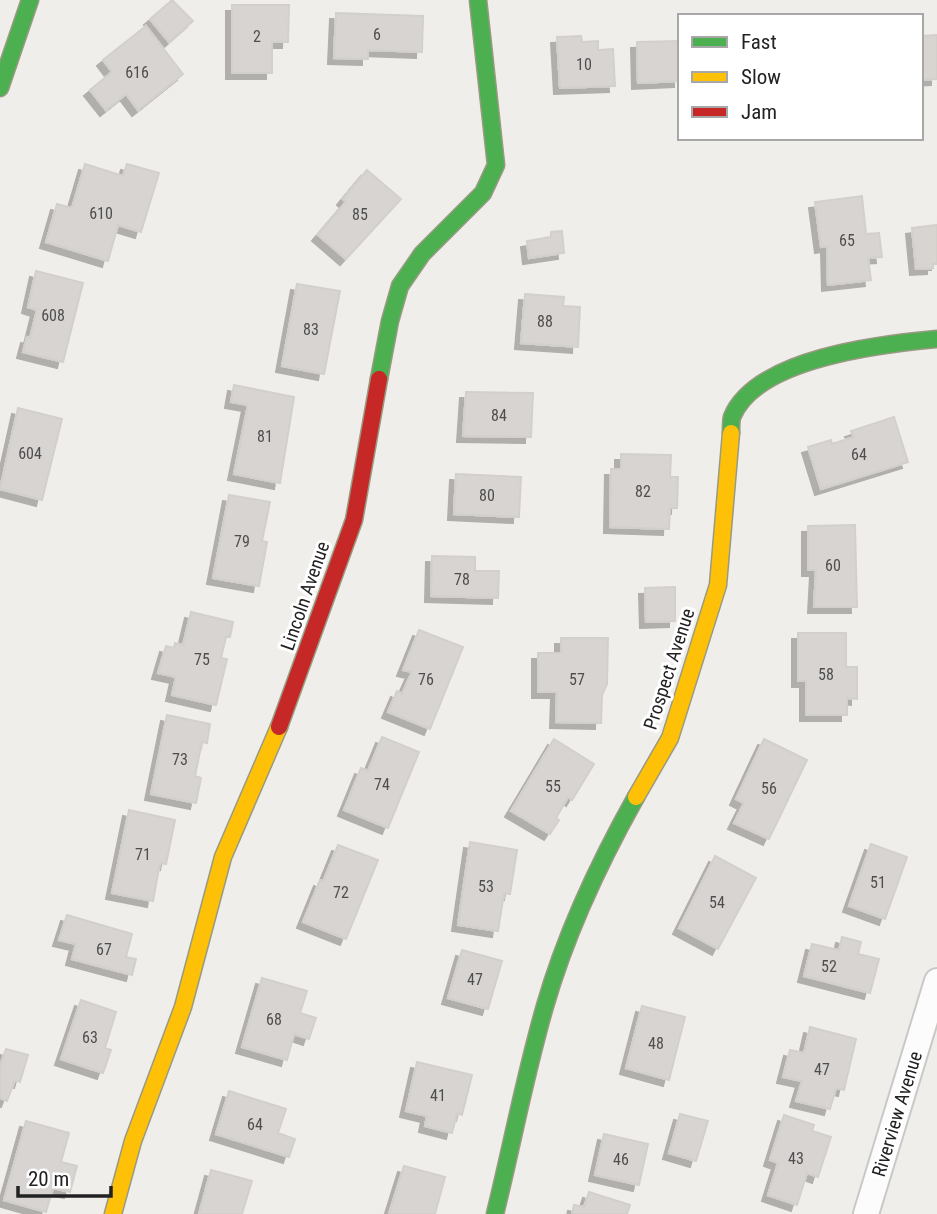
<svg xmlns="http://www.w3.org/2000/svg" width="937" height="1214" font-family="'Roboto Condensed',sans-serif">
  <style>
    .building { fill: #d7d4d2; stroke: #d3d0cc; stroke-width: 2; filter: url(#shadow) }
    .lines { fill: none; stroke-linecap: round; stroke-linejoin: round }
    .street-casing { stroke: #c9c8c7; stroke-width: 28 }
    .fast-casing { stroke: #999a82; stroke-width: 19 }
    .slow-casing { stroke: #999a82; stroke-width: 19 }
    .jam-casing { stroke: #999a82; stroke-width: 19 }
    .street { stroke: #fdfcfc; stroke-width: 24 }
    .fast { stroke: #4caf50; stroke-width: 16 }
    .slow { stroke: #ffc107; stroke-width: 16 }
    .jam { stroke: #c62828; stroke-width: 16 }
    .labels { text-anchor: middle; dominant-baseline: central; stroke-width: 6; stroke-linejoin: round; paint-order: stroke }
    .number-label { font-size: 16px; fill: #4f4e4e }
    .street-label { font-size: 19px; fill: #222; stroke: #fff }
  </style>
  <defs>
    <filter id="shadow"><feDropShadow dx="-6" dy="6" stdDeviation="0" flood-color="#0004"/></filter>
  </defs>
  <rect width="100%" height="100%" fill="#f0eeeb"/>
  <path class="building" d="M172,0l21,21 -24,21 -19,-23z
    M232,5h57l-1,37h-16v31h-40z
    M336,13l87,3 -1,36 -54,-2v9l-34,-1z
    M146,26l37,48 -45,36 -12,-16 -20,16 -16,-20 22,-18 -9,-12z
    M937,35v44l-16,1v-44z
    M581,36l1,6 16,-1v9l15,-1 2,37 -55,2 -3,-51z
    M680,41v40l-42,2 -1,-41z
    M85,164l38,12 4,-12 32,9 -18,59 -23,-7 -10,36 -62,-19 11,-38 15,4z
    M367,170l34,29 -55,60 -28,-24 28,-33 -3,-3z
    M862,196l4,38 13,-1 3,24 -14,1 3,22 -43,5 -1,-39 -6,1 -6,-45z
    M937,225v39h-4v4l-17,1 -4,-41z
    M562,231l2,22 -35,5 -2,-17 24,-4v-5z
    M36,271l47,12 -20,79 -40,-10 4,-15 3,1 7,-28 -9,-3z
    M297,284l43,7 -16,83 -42,-8z
    M525,294l39,3 -1,9 17,1 -2,40 -57,-4z
    M234,385l60,12 -14,86 -46,-9 14,-69 -17,-3z
    M466,392l67,1 -2,44 -68,-1z
    M18,408l44,11 -20,81 -42,-11z
    M894,417l14,45 -87,27 -13,-42 23,-7 1,4 22,-7 -3,-6z
    M621,454l50,1 -1,22h8l-1,31h-7l-1,21 -59,-2 1,-58h10z
    M456,474l65,3 -2,40 -65,-3z
    M229,495l41,7 -8,39 5,1 -8,44 -46,-8z
    M855,525l2,82h-43l2,-37h-8v-44z
    M432,556l43,1v14h24l-1,27 -67,-2z
    M675,587v34l-29,1 -1,-34z
    M191,612l42,10 -3,15h-4l-5,21 6,1 -11,46 -44,-10 4,-18 -18,-4 8,-27 8,2 1,-5 8,2z
    M419,630l44,17 -33,82 -42,-17 9,-21 5,3 10,-22 -9,-2z
    M798,633h48v34h11v32l-10,-1v17h-41v-34h-8z
    M561,638h47l-1,46 -5,11 -1,28 -45,-1 1,-30h-19v-39h23z
    M167,715l43,9 -3,19 -5,-1 -7,34 6,2 -5,25 -45,-9z
    M382,737l37,15 -31,76 -44,-18 17,-42 7,3z
    M554,739l40,25 -22,36 -4,-3 -12,21 3,2 -9,14 -39,-23z
    M764,739l43,21 -38,79 -35,-16 10,-20 -8,-4z
    M129,810l46,10 -9,44 -6,-1 -7,38 -41,-8z
    M470,842l47,8 -7,44 -6,-1 -6,38 -40,-6z
    M871,844l36,13 -22,62 -36,-13z
    M338,845l40,15 -32,79 -43,-17 17,-42 3,2z
    M715,856l41,22 -38,71 -39,-21z
    M67,915l65,19 -6,23 10,2 -4,16 -60,-16 4,-15 -17,-4z
    M842,937l19,5 -3,12 21,5 -9,34 -66,-17 8,-32 27,6z
    M462,950l40,11 -14,48 -40,-11z
    M262,978l45,13 -7,22 16,5 -7,21 -15,-5 -7,26 -45,-13z
    M81,1000l35,12 -11,36 6,2 -8,23 -42,-14z
    M642,1006l43,11 -16,63 -43,-12z
    M810,1027l46,12 -12,51 -8,-2 -6,21 -34,-8 6,-20 -19,-4 7,-27 14,3z
    M6,1049l22,6 -8,27 -5,-2 -8,21 -7,-3v-32z
    M417,1062l55,13 -10,40 -5,-2 -5,20 -27,-7 2,-10 -21,-5z
    M229,1091l57,18 -8,24 17,6 -6,18 -73,-23z
    M680,1114l28,7 -12,40 -27,-8z
    M784,1115l30,10 -2,6 19,6 -13,40 -11,-4 -10,32 -29,-10 10,-32 -8,-3z
    M26,1121l43,12 -8,29 16,4 -7,26 -17,-4 -7,24 -42,-12z
    M604,1134l44,10 -9,41 -44,-10z
    M404,1166l41,11 -10,37h-46z
    M211,1170l41,11 -10,33h-43z
    M589,1192l41,13 -3,9h-55l2,-9 10,2z"/>
  <g class="lines">
    <defs>
      <path id="street" d="M866,1214l71,-233"/>
      <path id="fast" d="M0,88l30,-88
        M379,379l11,-58 10,-35 22,-32 61,-61 13,-28 -18,-165
        M731,433c0,-5 0,-12 1,-16 24,-59 150,-73 205,-78
        M495,1214c17,-69 30,-139 50,-208 21,-73 54,-143 91,-209"/>
      <path id="slow" d="M636,797l34,-59 48,-153 13,-152
        M113,1214l20,-73 50,-134 40,-150 56,-130"/>
      <path id="jam" d="M279,727l75,-207 25,-141"/>
    </defs>
    <use href="#street" class="street-casing"/>
    <use href="#fast" class="fast-casing"/>
    <use href="#slow" class="slow-casing"/>
    <use href="#jam" class="jam-casing"/>
    <use href="#street" class="street"/>
    <use href="#fast" class="fast"/>
    <use href="#slow" class="slow"/>
    <use href="#jam" class="jam"/>
  </g>
  <g class="labels">
    <g class="number-label">
      <text x="377" y="34">6</text>
      <text x="257" y="36">2</text>
      <text x="584" y="64">10</text>
      <text x="137" y="72">616</text>
      <text x="101" y="213">610</text>
      <text x="360" y="214">85</text>
      <text x="847" y="240">65</text>
      <text x="53" y="315">608</text>
      <text x="545" y="321">88</text>
      <text x="311" y="329">83</text>
      <text x="499" y="415">84</text>
      <text x="265" y="436">81</text>
      <text x="30" y="453">604</text>
      <text x="859" y="454">64</text>
      <text x="643" y="491">82</text>
      <text x="487" y="495">80</text>
      <text x="242" y="541">79</text>
      <text x="833" y="565">60</text>
      <text x="462" y="579">78</text>
      <text x="202" y="659">75</text>
      <text x="826" y="674">58</text>
      <text x="426" y="679">76</text>
      <text x="577" y="679">57</text>
      <text x="180" y="759">73</text>
      <text x="382" y="784">74</text>
      <text x="553" y="786">55</text>
      <text x="769" y="788">56</text>
      <text x="143" y="854">71</text>
      <text x="878" y="882">51</text>
      <text x="486" y="886">53</text>
      <text x="341" y="892">72</text>
      <text x="717" y="902">54</text>
      <text x="104" y="949">67</text>
      <text x="829" y="966">52</text>
      <text x="475" y="979">47</text>
      <text x="274" y="1019">68</text>
      <text x="90" y="1037">63</text>
      <text x="656" y="1043">48</text>
      <text x="822" y="1069">47</text>
      <text x="438" y="1095">41</text>
      <text x="255" y="1124">64</text>
      <text x="796" y="1158">43</text>
      <text x="621" y="1159">46</text>
    </g>
    <g class="street-label">
      <text transform="translate(305 596) rotate(-71)">Lincoln Avenue</text>
      <text transform="translate(669 669) rotate(-72)">Prospect Avenue</text>
      <text transform="translate(897 1114) rotate(-73)">Riverview Avenue</text>
    </g>
  </g>
  <rect x="678" y="14" width="245" height="126" fill="#ffffff" stroke="#a7a7a7" stroke-width="2"/>
  <rect x="692" y="37" width="35" height="10" fill="#4caf50" stroke="#a7a7a7" stroke-width="2"/>
  <text x="741" y="49" font-size="21" fill="#222222">Fast</text>
  <rect x="692" y="72" width="35" height="10" fill="#ffc107" stroke="#a7a7a7" stroke-width="2"/>
  <text x="741" y="84" font-size="21" fill="#222222">Slow</text>
  <rect x="692" y="107" width="35" height="10" fill="#c62828" stroke="#a7a7a7" stroke-width="2"/>
  <text x="741" y="119" font-size="21" fill="#222222">Jam</text>
  <path d="M18 1186v10h93v-10" fill="none" stroke="#222222" stroke-width="3.5"/>
  <text x="28" y="1186" font-size="21" fill="#222222" stroke="#ffffff" stroke-width="5" paint-order="stroke">20 m</text>
</svg>
